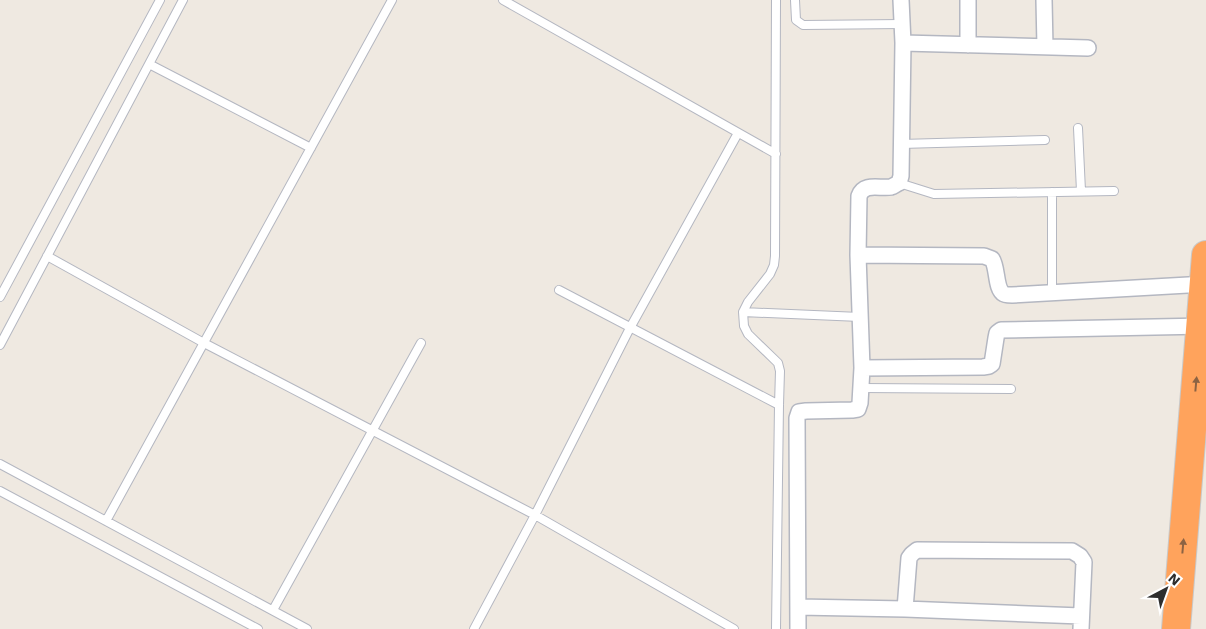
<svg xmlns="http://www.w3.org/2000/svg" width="1206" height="629" font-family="'Work Sans',sans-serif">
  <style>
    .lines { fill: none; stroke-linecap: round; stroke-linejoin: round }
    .lane-casing { stroke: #b4b7c1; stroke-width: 10 }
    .street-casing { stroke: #b4b7c1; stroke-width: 18 }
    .highway-casing { stroke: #c9c9c9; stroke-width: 30 }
    .lane { stroke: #fff; stroke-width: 8 }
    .street { stroke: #fff; stroke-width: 15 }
    .highway { stroke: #ffa35c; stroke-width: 28 }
    .oneway { fill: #8c6343 }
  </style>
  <rect width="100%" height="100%" fill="#efe9e1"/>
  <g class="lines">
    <defs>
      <path id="lane" d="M503,0l273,154
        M776,0l-1,256 -1,9 -4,9 -22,28 -5,10 1,14 4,8 30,29 2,8 -1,34 -3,224
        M795,0l1,20 7,5 99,-1
        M149,64l162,84
        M1078,128l3,63
        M901,144l144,-4
        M899,183l35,11 180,-3
        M47,256l157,87 331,172 199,114
        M559,290l220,115
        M1052,293v-101
        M0,297l160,-297
        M743,312l117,5
        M0,345l183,-345
        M861,388l150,1
        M0,464l307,165
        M0,491l258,138
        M106,521l286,-521
        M273,610l148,-267
        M474,629l61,-114 95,-187 108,-195"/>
      <path id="street" d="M968,0v45
        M1044,0l1,47
        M903,43l185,5
        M858,255l126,1 8,3c6,9 3,30 12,35 1,1 6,1 8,1l194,-11
        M862,368l121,-1 6,-1 3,-2 4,-26 1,-5 4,-3 204,-4
        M798,607l107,2 176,7
        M905,609l4,-51 3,-4 5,-4 155,1 8,5 4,6 -3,67
        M798,629l-1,-211 2,-6 7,-1 46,-1 6,-1 2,-6 2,-35 -4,-113 1,-59c5,-14 21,-7 32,-9 3,-1 5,-3 8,-4l2,-7 2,-133 -2,-43"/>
      <path id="highway" d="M1176,629l30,-374"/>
    </defs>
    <use href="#lane" class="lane-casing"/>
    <use href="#street" class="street-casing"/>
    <use href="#highway" class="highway-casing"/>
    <use href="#lane" class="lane"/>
    <use href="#street" class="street"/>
    <use href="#highway" class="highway"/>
  </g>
  <defs><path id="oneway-solid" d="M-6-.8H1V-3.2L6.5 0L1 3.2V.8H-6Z" transform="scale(1.25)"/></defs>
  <g class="oneway">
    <use href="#oneway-solid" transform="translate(1196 384) rotate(-85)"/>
    <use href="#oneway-solid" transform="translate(1183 546) rotate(-85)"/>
  </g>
  <g transform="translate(1166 589) rotate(41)" stroke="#ffffff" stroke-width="4" paint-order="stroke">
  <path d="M0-4L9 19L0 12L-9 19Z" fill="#2e2e2e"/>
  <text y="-8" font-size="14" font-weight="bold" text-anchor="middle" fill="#2e2e2e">N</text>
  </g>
</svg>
